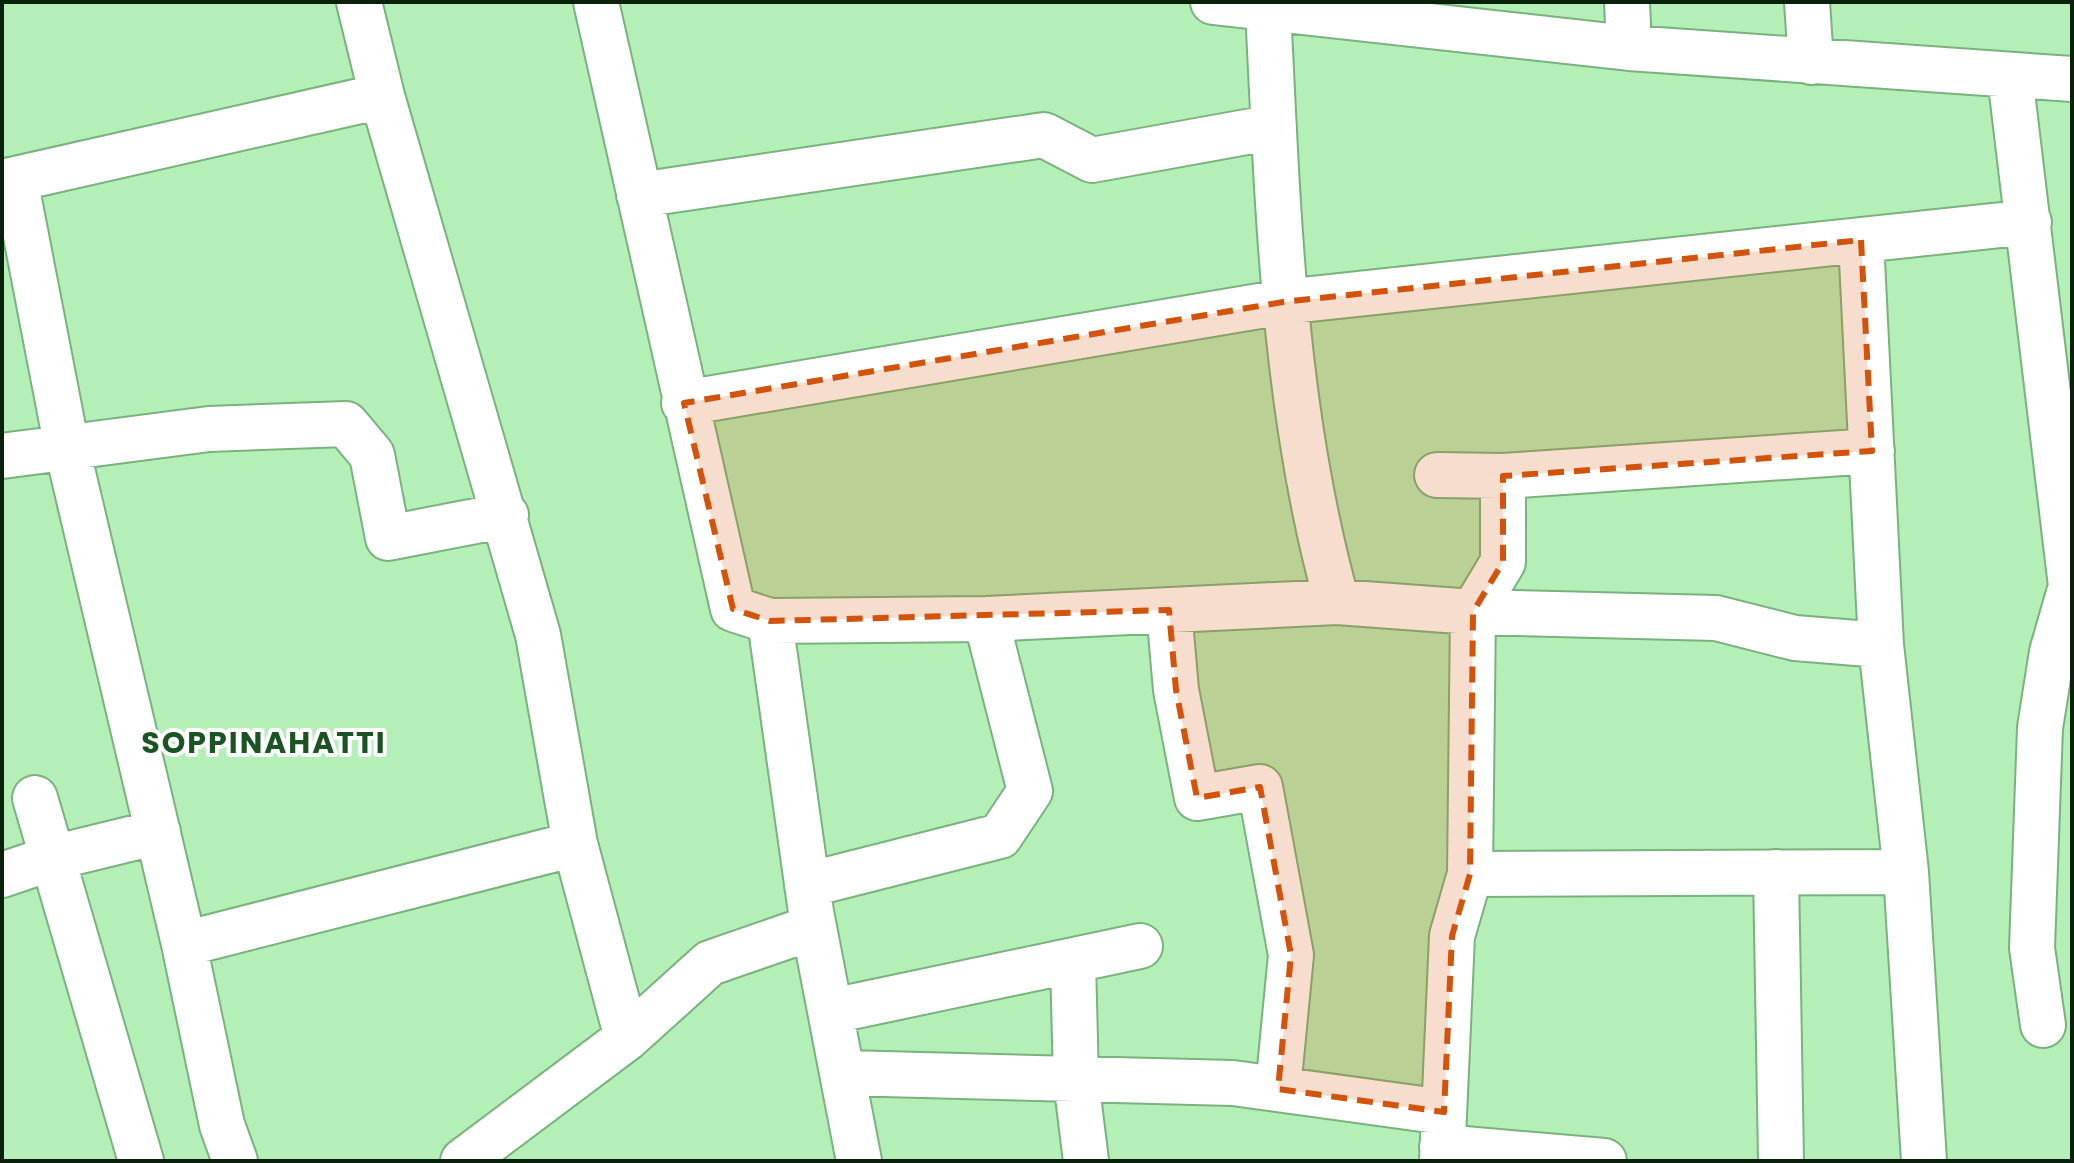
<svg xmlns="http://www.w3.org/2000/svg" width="2074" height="1163" font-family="Poppins,sans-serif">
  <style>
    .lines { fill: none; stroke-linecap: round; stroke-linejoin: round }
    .street-casing { stroke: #7ab27e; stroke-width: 48 }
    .street { stroke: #fff; stroke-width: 44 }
    .marked { fill: #d2530c; fill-opacity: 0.2; stroke: #d2530c; stroke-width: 6; stroke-dasharray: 16 10; stroke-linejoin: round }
    .labels { text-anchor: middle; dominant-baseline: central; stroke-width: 8; stroke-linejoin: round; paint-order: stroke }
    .district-label { font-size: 30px; font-weight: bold; letter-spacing: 2px; fill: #1b5323; stroke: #fefefe }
  </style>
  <rect width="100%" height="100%" fill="#b4efb7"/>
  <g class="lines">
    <defs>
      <path id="street" d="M359,2l23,94 156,539 37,209 52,194
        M596,2l137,607 37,12 216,-2 351,-17 136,10 243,6 79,20 86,7
        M1213,2l416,46 443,31
        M1627,2l2,46
        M1807,2l4,60
        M1268,9c10,199 15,400 69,593
        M2010,76l61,510 -19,66 -12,76 -8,220 11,77
        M15,179l52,269 117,496 38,181 13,36
        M2,182l380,-86
        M639,195l405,-60 48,25 182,-33
        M1861,240l20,405 25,227 18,289
        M684,403l599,-101 746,-80
        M2,456l207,-27 137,-5 26,31 16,83 118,-23
        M1437,475l66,1 369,-25
        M1169,610l7,80 21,108 63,-11 31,168 -13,134
        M770,621l41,291 48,249
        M35,798l106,363
        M1776,872l5,289
        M1470,874l436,-2
        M2,875l50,-17 106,-26
        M807,885l193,-49 30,-45 -44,-172
        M184,944l391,-100
        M1073,962l3,118 10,81
        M832,1011l308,-65
        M845,1073l388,10 211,29
        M1442,1147l162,14
        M463,1161l164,-123 83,-75 104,-36
        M1442,1161l10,-225 18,-62 3,-262 30,-50v-86"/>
    </defs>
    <use href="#street" class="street-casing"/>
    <use href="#street" class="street"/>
  </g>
  <path class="marked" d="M1861,240l11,211 -369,25v86l-30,50 -3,262 -18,62 -8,176 -166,-23 13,-134 -31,-168 -63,11 -21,-108 -7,-80 -399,11 -37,-12 -49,-206 599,-101z"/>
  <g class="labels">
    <g class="district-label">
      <text x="264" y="742">SOPPINAHATTI</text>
    </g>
  </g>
  <rect width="2074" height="1163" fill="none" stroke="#09200b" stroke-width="8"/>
</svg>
